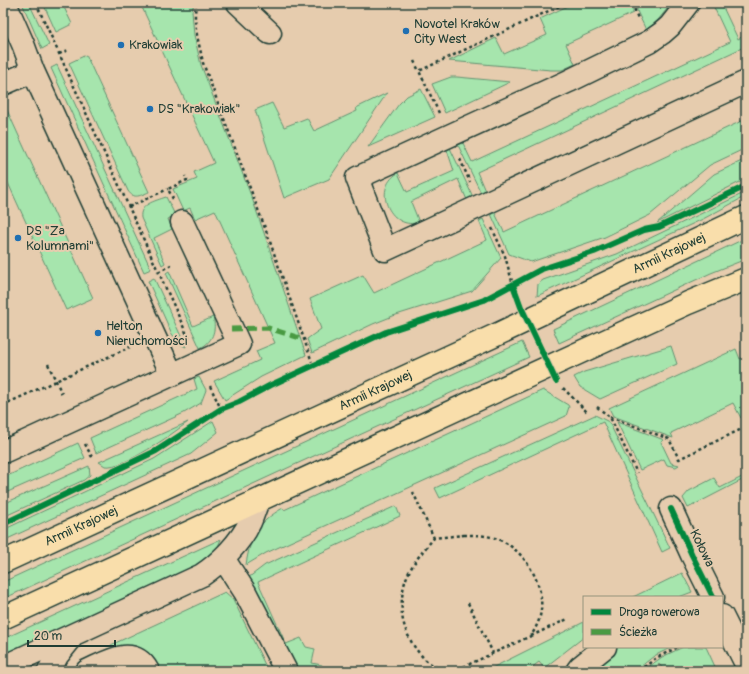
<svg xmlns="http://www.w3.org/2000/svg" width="749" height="674" font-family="Pangolin,sans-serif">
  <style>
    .green { fill: #a6e5ad; stroke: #629170 }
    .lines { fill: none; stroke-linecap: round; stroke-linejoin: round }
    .minor-casing { stroke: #1f3d34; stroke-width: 25 }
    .major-casing { stroke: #1f3d34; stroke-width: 25 }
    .path { stroke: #1f3d34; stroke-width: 2.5; stroke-dasharray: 3 3; stroke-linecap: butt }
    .minor { stroke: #e6ccae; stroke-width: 22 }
    .major { stroke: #f9deab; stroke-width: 22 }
    .quiet { stroke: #4a9a42; stroke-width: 5; stroke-dasharray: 10 5; stroke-linecap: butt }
    .cycleway-casing { stroke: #e6ccae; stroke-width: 8 }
    .cycleway { stroke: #00873e; stroke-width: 6 }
    .poi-dot { fill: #1f6fb2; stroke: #e6ccae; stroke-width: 1.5 }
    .labels { text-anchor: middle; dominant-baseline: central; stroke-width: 4; stroke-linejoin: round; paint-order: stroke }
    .poi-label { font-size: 13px; fill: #1f3d34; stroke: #e6ccae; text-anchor: start }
    .street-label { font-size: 13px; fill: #1f3d34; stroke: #e6ccae }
  </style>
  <rect width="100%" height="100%" fill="#e6ccae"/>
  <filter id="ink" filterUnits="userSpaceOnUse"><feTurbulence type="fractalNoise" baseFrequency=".025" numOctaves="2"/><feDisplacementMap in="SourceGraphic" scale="8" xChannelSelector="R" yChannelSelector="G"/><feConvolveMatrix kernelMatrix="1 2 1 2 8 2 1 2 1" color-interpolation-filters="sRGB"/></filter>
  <g filter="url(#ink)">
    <path class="green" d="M22,3h7l20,42 -7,4z
      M43,3h19l10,21 -16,8z
      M140,3h54l-2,8 2,24 7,30 52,136 53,154 -45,22 -36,23 -11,-19 46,-21 -4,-9 19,-8 -60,-133 -20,9 -5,-11 -7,3 -10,-22 24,-10 -3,-7 20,-9z
      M574,3h59v10l-67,31 9,20 -13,6h-11l-102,-9 47,-23 8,16 43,-19 -7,-16z
      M637,3h35l-14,17 -12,10 -9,-19z
      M712,3h9l17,36 8,-4v11l-269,126 8,19 -4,2 -23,-48 5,-2 9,19 258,-120z
      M86,55l63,137c-8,3 -15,8 -21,-1l-59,-128z
      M57,65l94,204 -7,3 -93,-204z
      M451,77h6l53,5 -65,31 -13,-29z
      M421,89l14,28 -67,30 31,-43 8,-8z
      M387,93l-58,86 -45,19 -29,-88 17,-7 12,24 23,-9 7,13 43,-20 -1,-3z
      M7,110l86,188 -27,12 -63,-138v-59z
      M746,119v29l-36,17 -60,50 -45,22 -74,25 -22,-8 -18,-40 4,-1 9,19z
      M450,148l23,49 -6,3 -9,-21 -47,23 8,20c-26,10 -49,-32 -21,-49l9,19 47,-21 -7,-21z
      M746,159v20l-89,44 57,-49z
      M746,192v4l-43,23 -166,77 1,-12 5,-4 74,-26z
      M166,197l9,18 -7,4 4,10 -18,9 11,25 -3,2 -21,-47c-2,-14 14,-17 25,-21z
      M483,219l18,39 -29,33 -79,25 -20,8 -61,29 -5,-14 14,-10 -11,-30 53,-24 11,18 113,-53 -8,-19z
      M746,238v21l-35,14 -152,70 -6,-14z
      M169,271l24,55 20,-9c4,13 -1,26 -13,31l-34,-75z
      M154,278l32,69 -6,-3 -8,-10 -24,-53z
      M522,342l7,15 -526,242v-17z
      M671,346l6,18 -77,35 -20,-12 -6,-10 10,-5z
      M736,349l4,10 6,-3v59l-5,3 -8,-15 -62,30 2,5 -60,-22 -4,-8z
      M199,377l7,13 -5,13 -17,10 -88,40 -6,-15 107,-49 -3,-10z
      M543,390l25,15 1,2 -3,9 -300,137 -20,12c4,-28 12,-43 37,-57l1,2z
      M595,415l14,7 61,126 -8,4 -59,-130 -163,76 -5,-10z
      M213,421l5,11 -27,22 -188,87v-11l151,-71z
      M188,422c-16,12 -64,47 -83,44l-6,-4z
      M617,422l47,18 -3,2 10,21 8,2 -3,2 -9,-2 -3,-6 -24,11z
      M78,443l7,15 -82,36v-16z
      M89,466l1,9 -6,5 -81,37v-13z
      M746,475v3l-58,30 -5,-10 6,-7 25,-13 6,10z
      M396,506l4,10 -142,66 28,62 15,-6 5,9 9,2 -3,14 10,2 -1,6h-28l-45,-93 17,-13z
      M221,539l-5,13 -6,7 -207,98v-18z
      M682,573l10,19 -13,5h-46z
      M225,592l8,7 35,72h-111l-34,-25 -11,2 -1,-3z
      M584,622v15l-40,31 -5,-6 -12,9h-41z
      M617,647h55l-18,9 -19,15h-45z
      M683,647h23l11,24h-52l-6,-7 -9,7h-7l19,-14z"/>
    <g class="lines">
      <defs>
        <path id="minor" d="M5,3l18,41 10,27 139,304
          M238,3l32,30
          M688,3l-18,23 -8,7 -13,9 -80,39 -212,97 28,72 361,-168
          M3,84l30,-13
          M3,452l236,-108 -57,-122
          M671,509l21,46 21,42
          M223,558l22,34 41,79
          M722,616l24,48
          M3,667l199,-92c18,-12 39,-33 48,-53 3,-7 5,-14 8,-21
          M49,671l8,-15 16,-20
          M87,671c20,-9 46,-27 61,0
          M577,671l3,-4 25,-20"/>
        <g id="major">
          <path id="s1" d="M3,562l493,-227 250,-118"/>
          <path d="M3,618l580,-267 105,-48 58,-24"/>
        </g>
      </defs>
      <use href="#minor" class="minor-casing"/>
      <use href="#major" class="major-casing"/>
      <path class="path" d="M36,3l153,336
        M197,3c-6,16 3,43 6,60l65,173 45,129
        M635,3v9l3,6
        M59,54l9,-4
        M414,61l5,10
        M439,113l-20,-42 147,-68
        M460,159l10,23
        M173,199l-5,-10 19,-9 -2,-4
        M129,207l39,-18
        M492,228l13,28 8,29
        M158,272l15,-8
        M48,364l15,32
        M210,386l11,23
        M563,388l24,24
        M3,405l127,-58
        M597,407l13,10 27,56
        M610,417l59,22 10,20 67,-32
        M85,444l8,15
        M413,492l21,46
        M464,535c12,0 25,0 36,5 25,11 44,43 41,70 -1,10 -5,18 -10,26l-70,32c-6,2 -12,3 -18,2 -22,-7 -38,-33 -41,-55 -1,-12 0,-25 4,-36 6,-16 18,-29 28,-41z
        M468,603l25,50
        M531,636l37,-17
        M639,671l17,-13 22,-11"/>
      <use href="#minor" class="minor"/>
      <use href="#major" class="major"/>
      <path class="quiet" d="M231,329l37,-1 35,11"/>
      <defs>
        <path id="cycleway" d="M513,285l8,22 35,74
          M671,509l21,46 21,42
          M3,524l153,-73 65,-42 18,-7 32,-17 115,-53 98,-32 58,-31 52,-17 50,-22 15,-3 87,-41"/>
      </defs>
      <use href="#cycleway" class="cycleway-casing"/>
      <use href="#cycleway" class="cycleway"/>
    </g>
  </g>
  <g class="poi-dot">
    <circle cx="406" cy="31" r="4"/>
    <circle cx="121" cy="45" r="4"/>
    <circle cx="150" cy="109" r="4"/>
    <circle cx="18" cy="238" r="4"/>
    <circle cx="98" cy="333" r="4"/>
  </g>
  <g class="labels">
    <g class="poi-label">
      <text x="414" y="24">Novotel Kraków<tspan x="414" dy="15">City West</tspan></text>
      <text x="129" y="45">Krakowiak</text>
      <text x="158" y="109">DS "Krakowiak"</text>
      <text x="26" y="231">DS "Za<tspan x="26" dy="15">Kolumnami"</tspan></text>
      <text x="106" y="326">Helton<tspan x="106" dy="15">Nieruchomości</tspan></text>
    </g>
    <g class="street-label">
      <text stroke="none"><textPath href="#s1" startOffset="734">Armii Krajowej</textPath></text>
      <text stroke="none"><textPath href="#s1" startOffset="410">Armii Krajowej</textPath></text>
      <text stroke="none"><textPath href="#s1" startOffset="86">Armii Krajowej</textPath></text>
      <text transform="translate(702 548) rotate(64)">Kołowa</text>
    </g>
  </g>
  <rect width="749" height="674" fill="none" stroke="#e6ccae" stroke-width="16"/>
  <rect x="8" y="8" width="733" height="658" fill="none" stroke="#1f3d34" stroke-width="1.5" filter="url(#ink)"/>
  <rect x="583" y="596" width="140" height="52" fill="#e6ccae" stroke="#96937d"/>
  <rect x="591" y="609" width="20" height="6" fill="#00873e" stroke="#96937d"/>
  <text x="619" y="616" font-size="12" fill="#1f3d34">Droga rowerowa</text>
  <rect x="591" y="629" width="20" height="6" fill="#4a9a42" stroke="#96937d"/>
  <text x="619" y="636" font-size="12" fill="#1f3d34">Ścieżka</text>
  <path d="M28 640v6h87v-6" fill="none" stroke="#1f3d34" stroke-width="2"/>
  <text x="34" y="640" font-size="12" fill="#1f3d34" stroke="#e6ccae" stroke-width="3" paint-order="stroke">20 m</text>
</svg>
